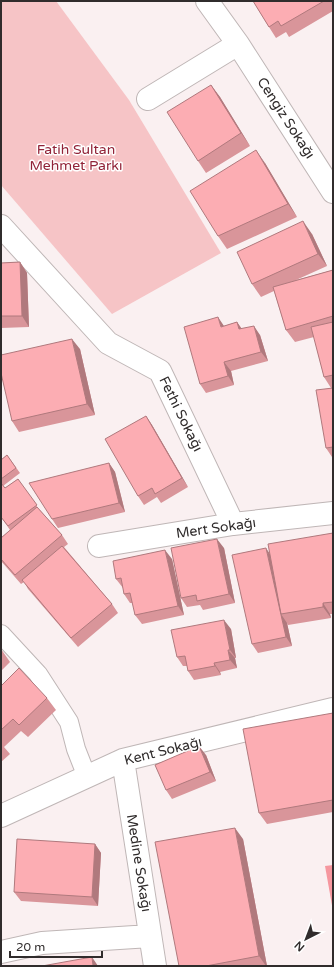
<svg xmlns="http://www.w3.org/2000/svg" width="334" height="967" font-family="'Varela Round',sans-serif">
  <style>
    .green { fill: #f6c4c6 }
    .water { fill: #f6979f }
    .lines { fill: none; stroke-linecap: round; stroke-linejoin: round }
    .lane-casing { stroke: #bfb6b6; stroke-width: 20 }
    .street-casing { stroke: #bfb6b6; stroke-width: 24 }
    .lane { stroke: #fff; stroke-width: 18 }
    .street { stroke: #fff; stroke-width: 22 }
    .wall { fill: #d9959a }
    .shaded-wall { fill: #b0797d }
    .building { fill: #fcadb3; stroke: #b0797d }
    .labels { text-anchor: middle; dominant-baseline: central; stroke-width: 3; stroke-linejoin: round; paint-order: stroke }
    .street-label { font-size: 14px; fill: #302c2c; stroke: #fff }
    .park-label { font-size: 14px; fill: #912338; stroke: #fff }
  </style>
  <rect width="100%" height="100%" fill="#faf0f1"/>
  <path class="green" d="M1,1h55l73,99 92,153 -109,61 -111,-129z"/>
  <path class="water" d="M333,865v46l-8,-45z"/>
  <g class="lines">
    <defs>
      <path id="lane" d="M1,634l37,40 31,48 7,27 11,28"/>
      <path id="street" d="M207,1l31,43 95,148
        M148,99l90,-55
        M1,226l107,117 52,28 73,153
        M99,546l134,-22 100,-11
        M123,760l32,206
        M1,816l122,-56 210,-51
        M1,952l41,-9 108,-7"/>
    </defs>
    <use href="#lane" class="lane-casing"/>
    <use href="#street" class="street-casing"/>
    <use href="#lane" class="lane"/>
    <use href="#street" class="street"/>
  </g>
  <path class="wall" d="M253,1h80v10l-44,26 -3,-5 -10,6 -7,-11z
    M211,85l9,12 30,49 -44,27 -8,-12z
    M265,163l32,54 -70,32 -9,-13z
    M312,234l15,32 -31,14 37,-10v187h-1l-6,-9 5,-60 -7,-11 -10,-40 -19,5 -9,-12 -12,-39 -13,6 -9,-13z
    M20,262l7,11 2,54 -28,1v-65z
    M237,322l5,7 18,6 8,26 -37,10 3,14 -28,8 -6,-9 24,-58z
    M80,349l15,66 -76,17 -7,-11z
    M146,416l6,9 36,62 -27,16 -4,-6 -13,8 -6,-9z
    M7,455l13,18 -17,13 2,2 13,-9 20,29 24,27 6,9 -4,3 48,57 6,9 -40,34 -50,-58 -4,-7 -3,2 -20,-23v-23l9,-8 -9,-13v-57z
    M109,463l6,9 10,40 -67,16 -6,-9z
    M333,533v81h-3l1,4 -43,7 -1,-2 5,23 -34,7 -6,-9 18,-90z
    M224,548l11,55 -32,7 -3,-5 -13,2 -6,-9z
    M172,559l12,56 -42,9 -7,-9 -2,-12h-3l-6,-9 -1,-6 -7,-9z
    M231,629l5,29h-1l2,10 -17,4 1,3 -27,5 -6,-9 -1,-5h-4l-6,-9z
    M1,649l9,13 -9,9z
    M1,686l46,12 9,12 -28,27 -7,-6 -17,16 6,7 -9,8z
    M333,713v99l-66,12 -8,-11z
    M206,755l10,26 -44,18 -6,-9z
    M243,839l24,127h-88z
    M95,844l6,9 -3,53 -77,-5 -7,-9z"/>
  <path class="shaded-wall" d="M211,85l9,12 30,49 -9,-13z
    M256,150l9,13 32,54 -9,-13z
    M303,221l9,13 15,32 -9,-12z
    M20,262l7,11 2,54 -7,-11z
    M218,317l6,9 -3,1z
    M237,322l6,9 -4,-2z
    M254,326l6,9 8,26 -7,-9z
    M72,339l8,10 15,66 -8,-11z
    M224,362l7,9 3,14 -6,-9z
    M146,416l6,9 36,62 -6,-9z
    M109,463l6,9 10,40 -6,-9z
    M217,539l7,9 11,55 -6,-9z
    M266,548l6,9 9,57 6,9 5,23 -6,-9z
    M165,550l7,9 12,56 -6,-9z
    M323,603l7,11 1,4 -8,-11z
    M224,620l7,9 5,29 -6,-8z
    M228,650l7,8 2,10 -7,-8z
    M214,663l6,9 1,3 -6,-9z
    M199,746l7,9 10,26 -6,-9z
    M235,828l8,11 24,127h-1l-7,-10z
    M95,844l6,9 -3,53 -6,-9z
    M92,957l6,9h-5z"/>
  <path class="building" d="M253,1h71l-43,25 -3,-5 -9,6z
    M211,85l30,48 -43,28 -31,-49z
    M256,150l32,54 -70,32 -28,-45z
    M303,221l15,33 -66,30 -15,-32z
    M20,262l2,54h-21v-53z
    M333,270v46l-47,14 -13,-43z
    M218,317l3,10 16,-5 2,7 15,-3 7,26 -37,10 4,14 -28,8 -16,-57z
    M333,322v53l-9,2 -13,-50z
    M72,339l15,65 -75,17 -11,-48v-18z
    M333,388v59l-7,1 -10,-58z
    M146,416l36,62 -27,16 -3,-6 -14,8 -33,-57z
    M7,455l9,13 -15,11v-19z
    M109,463l10,40 -67,16 -23,-36z
    M18,479l19,26 -29,21 -7,-9v-34l4,5z
    M37,507l25,28 -47,40 -14,-16v-21z
    M333,533v69l-10,1v4l-42,7 -13,-70z
    M217,539l12,55 -32,7 -1,-6 -15,3 -10,-50z
    M62,546l50,58 -41,34 -49,-58z
    M266,548l20,89 -34,7 -20,-89z
    M165,550l13,56 -43,9 -5,-22 -6,1 -3,-16 -5,1 -3,-18z
    M224,620l6,30h-2l2,10 -16,3 1,3 -27,5 -3,-15 -8,1 -6,-27z
    M19,668l28,30 -28,27 -6,-6 -12,11v-44z
    M333,713v87l-74,13 -16,-84z
    M199,746l11,26 -44,18 -11,-25z
    M235,828l24,128 -53,10h-27l-24,-124z
    M17,839l78,5 -3,53 -78,-5z
    M92,957l1,9h-51z"/>
  <g class="labels">
    <g class="street-label">
      <text transform="translate(286 118) rotate(57)">Cengiz Sokağı</text>
      <text transform="translate(181 414) rotate(64)">Fethi Sokağı</text>
      <text transform="translate(216 528) rotate(-8)">Mert Sokağı</text>
      <text transform="translate(163 751) rotate(-14)">Kent Sokağı</text>
      <text transform="translate(139 863) rotate(81)">Medine Sokağı</text>
    </g>
    <g class="park-label">
      <text x="76" y="149">Fatih Sultan<tspan x="76" dy="16">Mehmet Parkı</tspan></text>
    </g>
  </g>
  <rect width="334" height="967" fill="none" stroke="#302c2c" stroke-width="4"/>
  <g transform="translate(306 939) rotate(222)" stroke="#ffffff" stroke-width="3" paint-order="stroke">
  <path d="M0-3L7 15L0 10L-7 15Z" fill="#302c2c"/>
  <text y="-6" font-size="11" font-weight="bold" text-anchor="middle" fill="#302c2c">N</text>
  </g>
  <path d="M10 951v6h92v-6" fill="none" stroke="#302c2c" stroke-width="2"/>
  <text x="16" y="951" font-size="12" fill="#302c2c" stroke="#ffffff" stroke-width="3" paint-order="stroke">20 m</text>
</svg>
